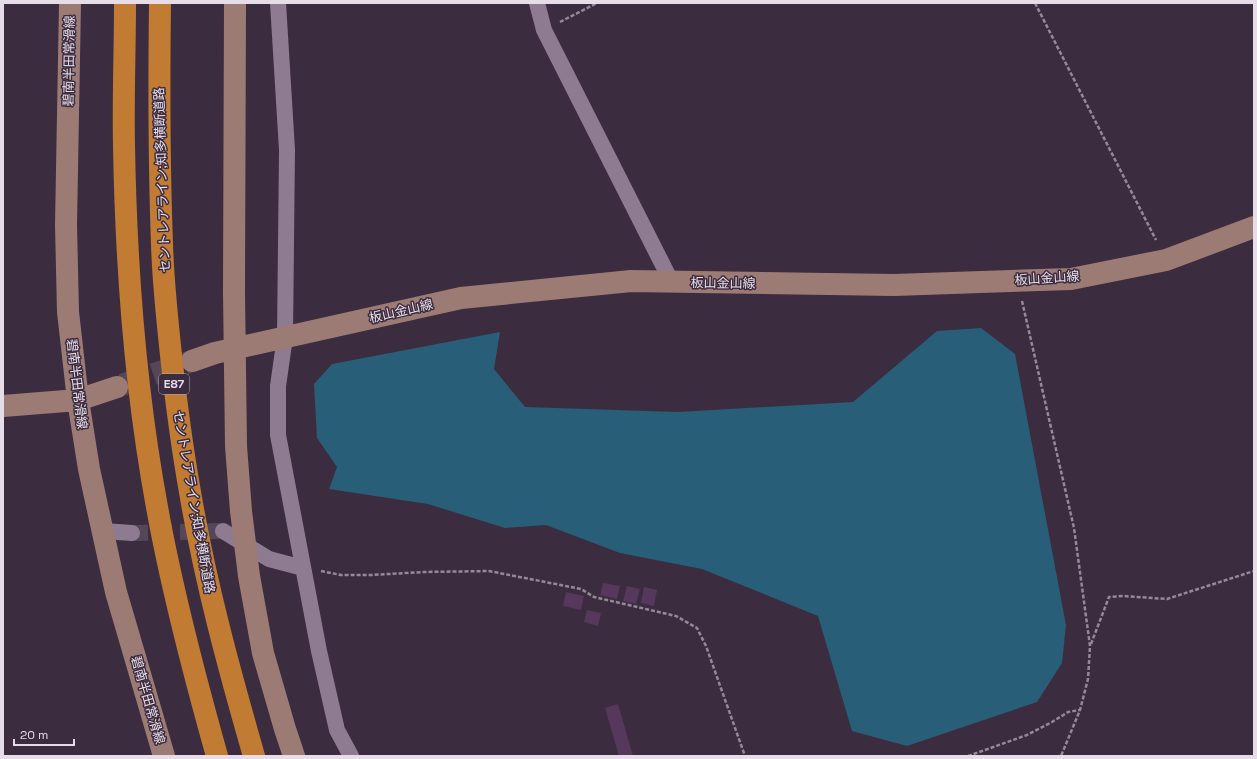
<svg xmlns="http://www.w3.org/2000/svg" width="1257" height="759" font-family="'Space Grotesk','Noto Sans JP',sans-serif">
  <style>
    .water { fill: #285e78 }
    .building { fill: #56385c }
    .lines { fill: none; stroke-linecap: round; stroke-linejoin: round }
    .minor-tunnel { stroke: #564758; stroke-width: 16; stroke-dasharray: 16 8; stroke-linecap: butt }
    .secondary-tunnel { stroke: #564758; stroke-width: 22; stroke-dasharray: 22 11; stroke-linecap: butt }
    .path { stroke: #958998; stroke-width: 2.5; stroke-dasharray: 4 2; stroke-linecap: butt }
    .minor { stroke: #8e7b91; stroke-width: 16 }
    .secondary { stroke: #9d7b75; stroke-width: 22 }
    .motorway { stroke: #c17b33; stroke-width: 22 }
    .labels { text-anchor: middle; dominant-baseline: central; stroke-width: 3; stroke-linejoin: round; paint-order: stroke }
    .shield { fill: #3c2c3f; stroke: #b4a8b6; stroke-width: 1 }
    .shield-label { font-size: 12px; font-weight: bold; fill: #e7dde9 }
    .street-label { font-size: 13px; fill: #e7dde9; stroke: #3c2c3f }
  </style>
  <rect width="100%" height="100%" fill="#3c2c3f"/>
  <path class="water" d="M981,328l34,26 51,271 -4,38 -25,39 -130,44 -55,-15 -34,-115 -116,-47 -82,-16 -74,-28 -41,3 -77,-24 -99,-15 8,-22 -20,-29 -3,-54 18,-20 168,-32 -6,37 31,38 153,5 175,-10 84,-71z"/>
  <path class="building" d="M603,583l17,3 -3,13 -17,-4z
    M627,586l13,3 -4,15 -13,-3z
    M644,587l13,3 -3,16 -13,-3z
    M566,592l18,4 -3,14 -18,-4z
    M587,610l14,3 -3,13 -14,-4z
    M618,704l15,52h-14l-14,-48z"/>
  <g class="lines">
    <path class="minor-tunnel" d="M132,533l91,-2"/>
    <path class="secondary-tunnel" d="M122,385l67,-23"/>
    <path class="path" d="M1035,3l121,237
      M560,22l37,-19
      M1022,301l52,227 16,118 -2,33 -8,31 -19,46
      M321,571l20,4h30l53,-3 65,-1 92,18 13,8 82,19 21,12 9,18 39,110
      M1091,644l18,-47 14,-1 44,3 87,-28
      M968,756l59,-21 25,-13 16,-10 12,-2"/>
    <path class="minor" d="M278,3l9,147 -2,187 -7,49v49l41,216 18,79 14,26
      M537,3l7,27 128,253
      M103,531l29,2
      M223,531l46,28 34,9"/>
    <path class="secondary" d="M70,3l-4,222 2,87 10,88 11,69 27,123 48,164
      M235,3l-1,289 2,154 5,65 8,65 14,77 22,76 9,27
      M192,361l23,-8 246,-55 170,-17 263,4 177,-6 95,-19 88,-33
      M3,406l75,-6 39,-13"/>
    <path class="motorway" d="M125,3c0,47 -2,95 -1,142 2,121 11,243 33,362 15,84 37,167 60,249
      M160,3c-1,80 -1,161 2,241 1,37 5,74 9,111 5,46 11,92 19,137 15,89 39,177 64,264"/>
  </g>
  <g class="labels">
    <rect class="shield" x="159" y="374" width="30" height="20" rx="3"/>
    <g class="shield-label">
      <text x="174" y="384">E87</text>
    </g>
    <g class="street-label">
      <text transform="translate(69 61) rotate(-89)">碧南半田常滑線</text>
      <text transform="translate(162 180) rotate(-92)">セントレアライン;知多横断道路</text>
      <text transform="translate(1047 278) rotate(-4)">板山金山線</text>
      <text transform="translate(723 283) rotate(1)">板山金山線</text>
      <text transform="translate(401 311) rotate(-13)">板山金山線</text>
      <text transform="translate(77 384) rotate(83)">碧南半田常滑線</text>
      <text transform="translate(194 502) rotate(80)">セントレアライン;知多横断道路</text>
      <text transform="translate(148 700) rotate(74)">碧南半田常滑線</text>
    </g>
  </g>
  <rect width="1257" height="759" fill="none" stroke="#e7dde9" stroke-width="8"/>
  <path d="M14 739v6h60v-6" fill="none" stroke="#e7dde9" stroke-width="2"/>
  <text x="20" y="739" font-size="12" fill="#e7dde9" stroke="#3c2c3f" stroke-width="3" paint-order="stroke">20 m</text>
</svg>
